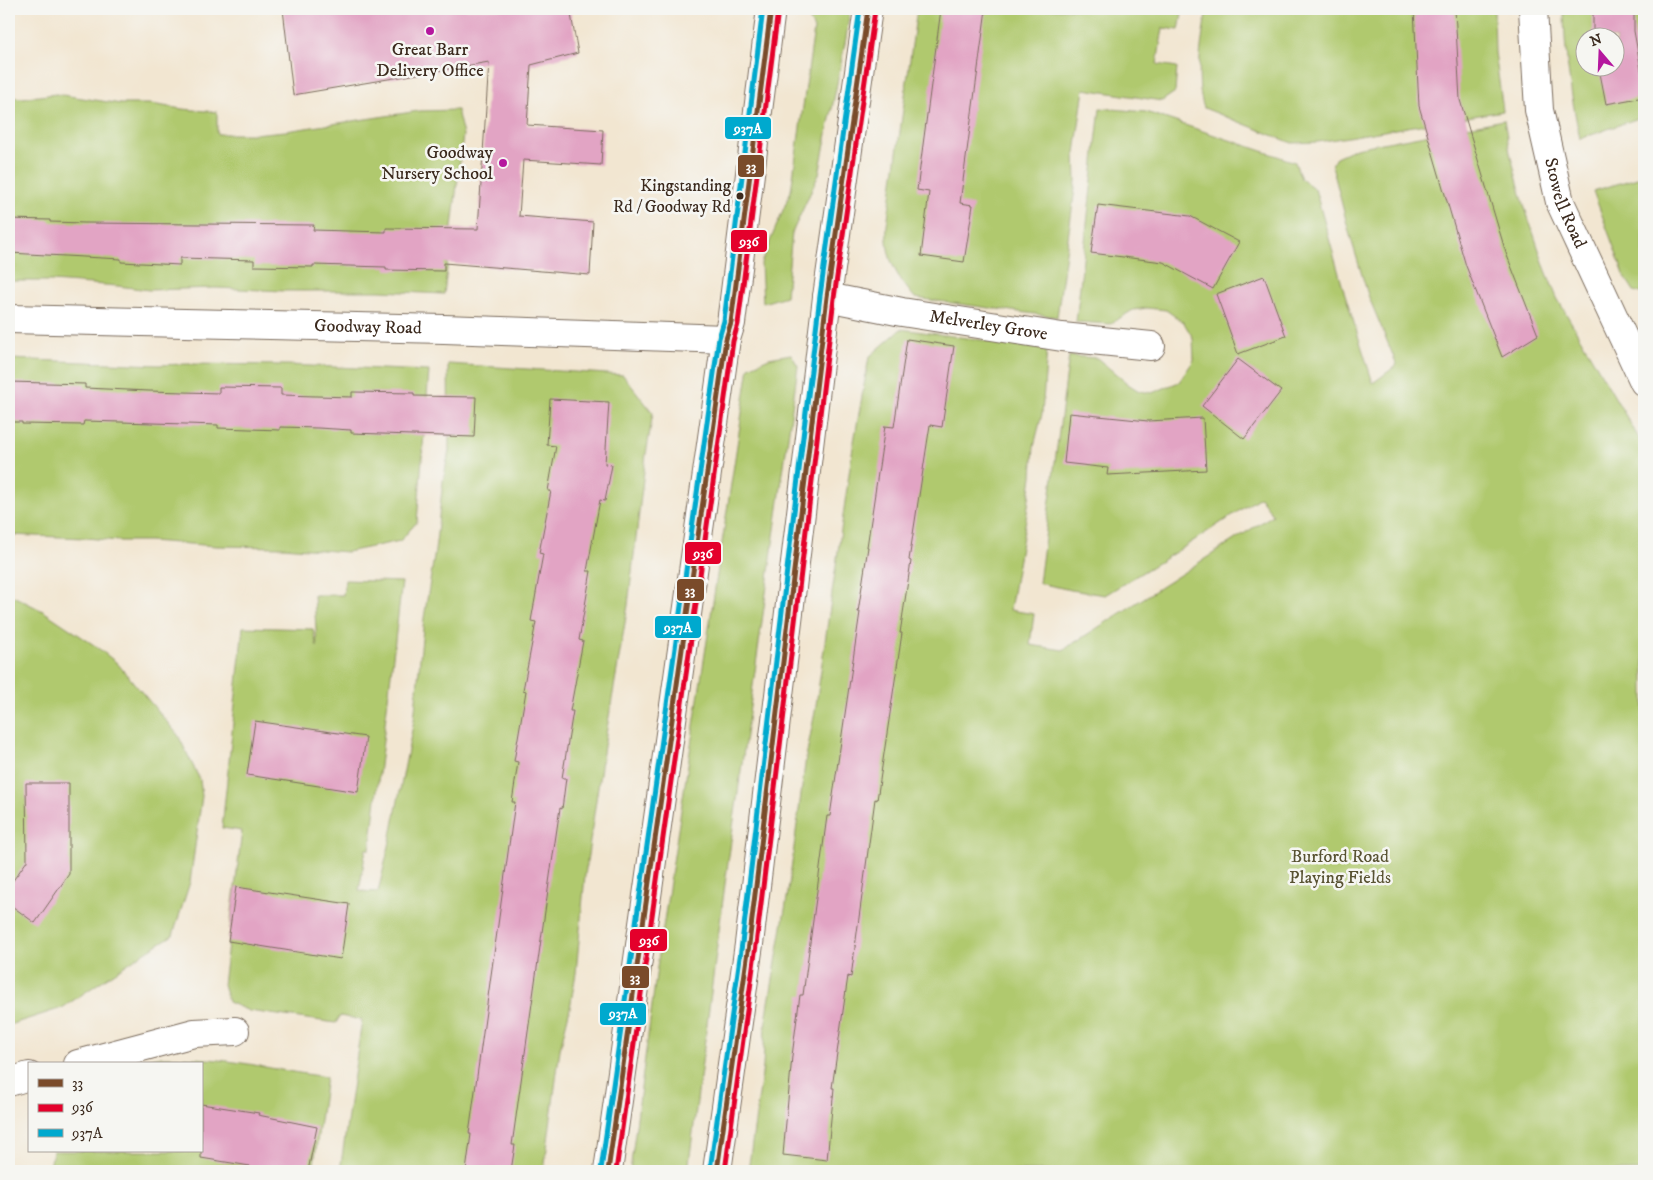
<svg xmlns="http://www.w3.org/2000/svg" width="1653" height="1180" font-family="'IM FELL DW Pica',serif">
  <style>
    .green { fill: #b0c96e; stroke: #767a46; fill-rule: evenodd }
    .building { fill: #e2a4c4 }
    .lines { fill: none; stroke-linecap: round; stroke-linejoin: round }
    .street-casing { stroke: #7b6c5d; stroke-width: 30 }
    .secondary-casing { stroke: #7b6c5d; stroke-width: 30 }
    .street { stroke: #fff; stroke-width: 28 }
    .secondary { stroke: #fff; stroke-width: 28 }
    .bus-1-casing { stroke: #f6f6f2; stroke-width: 9 }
    .bus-2-casing { stroke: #f6f6f2; stroke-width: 9 }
    .bus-3-casing { stroke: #f6f6f2; stroke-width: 9 }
    .bus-1 { stroke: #7a4b2a; stroke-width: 5 }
    .bus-2 { stroke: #e4002b; stroke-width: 5 }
    .bus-3 { stroke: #00a9ce; stroke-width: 5 }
    .poi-dot { fill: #b5179e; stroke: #f6f6f2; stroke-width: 2 }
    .bus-dot { fill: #3b2a1e; stroke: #f6f6f2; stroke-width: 2 }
    .labels { text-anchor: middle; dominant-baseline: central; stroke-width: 5; stroke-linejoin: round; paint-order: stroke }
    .bus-label { font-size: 17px; fill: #3b2a1e; stroke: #f6f6f2; text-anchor: end }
    .poi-label { font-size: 18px; fill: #3b2a1e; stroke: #f6f6f2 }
    .street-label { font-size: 18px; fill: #3b2a1e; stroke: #f6f6f2 }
    .park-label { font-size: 18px; fill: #585232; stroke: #f6f6f2 }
    .line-badge { stroke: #f6f6f2; stroke-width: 2 }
    .badge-label { font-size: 14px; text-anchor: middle; font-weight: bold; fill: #fff }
  </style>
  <rect width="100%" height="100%" fill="#f6f6f2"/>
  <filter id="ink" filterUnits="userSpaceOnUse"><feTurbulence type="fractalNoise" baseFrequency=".02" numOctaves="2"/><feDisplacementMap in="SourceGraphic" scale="10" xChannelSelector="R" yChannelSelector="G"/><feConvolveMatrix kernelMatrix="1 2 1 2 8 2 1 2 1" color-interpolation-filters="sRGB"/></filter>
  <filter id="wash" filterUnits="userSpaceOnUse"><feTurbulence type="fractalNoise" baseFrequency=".0096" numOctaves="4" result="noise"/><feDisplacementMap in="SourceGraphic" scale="20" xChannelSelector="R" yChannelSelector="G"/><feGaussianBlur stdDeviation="1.12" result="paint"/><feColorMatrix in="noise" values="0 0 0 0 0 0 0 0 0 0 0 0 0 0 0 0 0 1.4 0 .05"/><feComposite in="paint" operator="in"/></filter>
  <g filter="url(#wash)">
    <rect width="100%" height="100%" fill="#f2e6d1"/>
    <path class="green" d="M804,9h46l-4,29 -27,136 -27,59 -6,63 -23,7 -2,-40 30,-72 23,-162z
      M917,9h266l-4,21 -16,-2 -6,36 20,3 -2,25 -13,9 -78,-12 -9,64 1,28 -19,136 -142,-19c-20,-24 -30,-40 -28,-73z
      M1207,9h287l1,43 8,59 -185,31 -26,1 -88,-35c-10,-27 -2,-71 3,-99z
      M1564,9h80v107l-64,23c-9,-44 -16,-86 -16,-130zM1586,38h30v30h-30z
      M56,94l65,10h30l31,5 35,3v22h36l33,-3 133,-20 38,-1 6,25 -19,159 -63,-3h-97l-68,-3 -67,2 -31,-4 -66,-5h-43v-184l13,1z
      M1100,108l46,4 149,50 6,17 14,10 28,99 30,95 24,-18 -29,-70 -19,-63 -17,-67 4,-8 20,-9 148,-28 6,33 14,52 21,63 12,30 87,149v724h-896l15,-104 2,-41 23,-134 18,-135 9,-45 37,-259 17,-96 32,-28 146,20 -5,65 -8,32 -2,30 -5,37 -17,97 24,4 -4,31 33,5 210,-135 -13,-18 -76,50 -79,48 -34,-5 -32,-7 30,-227 28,2 31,26 11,7 13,2 27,-11 15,-22 -1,-22 -9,-15 -18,-13 -19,-2 -14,2 -23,14 -34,-2z
      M1644,176v118l-10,-3 -9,-14 -32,-86z
      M791,354l7,12 -73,518 -37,287h-58l28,-211 91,-593 20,-9z
      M9,359l149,6 29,-1 100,1 142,6 -12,151 -17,19 -53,11 -65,-5 -65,-1 -67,-5h-31l-33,-3 -77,-3z
      M448,364l175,11 30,38 -7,41 -18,151 -24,141 -19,129 -9,98 -6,35 -10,41 -16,122h-204l22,-151 -22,-4 -4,7 -87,-12 -21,-9 -5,-17 19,-154 -20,-3 21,-201 70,2 4,18 -3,-52h29l2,-15 57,2 -32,267h-4l-7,42 19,1 11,-46 25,-126 10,-102 11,-67 8,-70 6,-30z
      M9,594l34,17 51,34 23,18 61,72 22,45 2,16 -12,86 -17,53 -34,21 -77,52 -53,17z
      M158,1057c36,0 72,3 107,10 20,4 40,7 61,10l-13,94h-238l-25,-4 3,-16h148v-87h-81z"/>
    <g id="blocks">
      <path class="building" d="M283,9h287l8,44 -47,12 -4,60 76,5 -2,35 -78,-5 -4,56 74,6 -3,53 -146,-12v8l-58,-1v-3l-73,-2v2l-59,-1v-6l-74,-2v7l-59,-3v-3l-112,-6v-34l41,1v2l35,1 229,2 -1,5 36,1 37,1v-4l92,1 11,-167 -196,33z
        M941,9h45l-26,194 13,2 -9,57 -43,-6 8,-64 -12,-2z
        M1414,9h41l5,91 46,153 32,82 -36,22 -36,-91 -47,-160z
        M1593,9h41v22l10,55v11l-38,7 -7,-36h17v-30h-23z
        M1098,205l92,11 49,26 -26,47 -50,-27 -72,-9z
        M1264,276l22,60 -48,18 -22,-60z
        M907,339l47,7 -12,81 -12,-2 -21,135 2,1 -11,72h2l-5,34 -20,133 -2,-1 -24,178 -3,-1 -16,112h2l-7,72 -44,-5 9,-99 8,-61h3l24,-179h3l30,-204h-2l10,-65h-1l18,-121 9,1z
        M1238,359l43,32 -37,48 -42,-33z
        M9,382l76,2v4l64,3 70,2v-6l62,1v7l71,2v-5l62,1v3l62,1 -2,40 -123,-4v-3l-33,-2 -38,-1v3l-62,-2v-3l-98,-3 -36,-1 -1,4 -61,-1v-2h-13z
        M550,399l59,3 -4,62 7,1 -7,36 -5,-1 -13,71h4l-12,69 4,1 -13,70h3l-11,67h4l-4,31 -2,-1 -10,68 -38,269h3l-4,26h-45l5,-37h-2l46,-332h-3l6,-40 -4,-1 12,-70 -3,-1 13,-68 -5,-1 12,-67 -4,-1 12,-62h-3l8,-45 -9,-1z
        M1069,413l79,8 55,-3 3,52 -99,5 1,-7 -44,-5z
        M255,721l111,16 -8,55 -111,-17z
        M26,783h43v91l-34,49 -26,-19v-18l18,-25z
        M236,887l113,17 -8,55 -113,-18z
        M201,1104l58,9 -1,2 59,12 -9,44h-60l2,-5 -49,-8z"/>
    </g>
  </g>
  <g filter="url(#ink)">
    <use href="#blocks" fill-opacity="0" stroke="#7b6c5d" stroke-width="1"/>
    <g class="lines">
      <defs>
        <g id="street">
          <path id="s1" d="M1533,9l6,101 21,92 84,180"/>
          <path id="s2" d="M827,297l75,15 160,25 89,9"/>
          <path id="s3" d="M9,319l435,10 282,10"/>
          <path d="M78,1064l116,-31 41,-2"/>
          <path d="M9,1082l20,-6"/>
        </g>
        <path id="secondary" d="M608,1171l118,-832 5,-16 40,-314
          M717,1171l32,-227 78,-647 41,-288"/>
      </defs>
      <use href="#street" class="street-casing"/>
      <use href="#secondary" class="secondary-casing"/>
      <use href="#street" class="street"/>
      <use href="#secondary" class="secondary"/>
      <defs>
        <path id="bus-1" d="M608,1171l118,-832 5,-16 40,-314
          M717,1171l32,-227 78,-647 41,-288"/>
        <path id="bus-2" d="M616,1171l117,-830 5,-17 40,-314
          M725,1171l31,-226 78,-647 41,-288"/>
        <path id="bus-3" d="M601,1170l118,-832 5,-17 39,-312
          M710,1170l32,-227 78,-647 40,-287"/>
      </defs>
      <use href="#bus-1" class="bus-1-casing"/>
      <use href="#bus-2" class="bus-2-casing"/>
      <use href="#bus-3" class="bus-3-casing"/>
      <use href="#bus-1" class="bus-1"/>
      <use href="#bus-2" class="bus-2"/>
      <use href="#bus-3" class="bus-3"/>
    </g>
  </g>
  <g class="poi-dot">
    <circle cx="430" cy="31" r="5"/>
    <circle cx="503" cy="163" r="5"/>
  </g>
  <circle class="bus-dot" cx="740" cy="196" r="4.5"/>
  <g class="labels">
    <g class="bus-label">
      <text x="731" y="186">Kingstanding<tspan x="731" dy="21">Rd / Goodway Rd</tspan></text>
    </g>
    <g class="poi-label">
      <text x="430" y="50">Great Barr<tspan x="430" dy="21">Delivery Office</tspan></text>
      <text x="493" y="153" text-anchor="end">Goodway<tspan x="493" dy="21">Nursery School</tspan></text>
    </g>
    <g class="street-label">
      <text stroke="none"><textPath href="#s1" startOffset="198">Stowell Road</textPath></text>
      <text stroke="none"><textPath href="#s2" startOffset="164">Melverley Grove</textPath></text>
      <text stroke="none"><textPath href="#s3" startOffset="359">Goodway Road</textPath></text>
    </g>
    <g class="park-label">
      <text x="1340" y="857">Burford Road<tspan x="1340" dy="21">Playing Fields</tspan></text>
    </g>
  </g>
  <g class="line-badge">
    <rect x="724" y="116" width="48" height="24" rx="5" fill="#00a9ce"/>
    <rect x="737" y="154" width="28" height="24" rx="5" fill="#7a4b2a"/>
    <rect x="730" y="229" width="38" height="24" rx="5" fill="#e4002b"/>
    <rect x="684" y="541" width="38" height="24" rx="5" fill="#e4002b"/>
    <rect x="676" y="578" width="29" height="24" rx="5" fill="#7a4b2a"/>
    <rect x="654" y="615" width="48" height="24" rx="5" fill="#00a9ce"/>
    <rect x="629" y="928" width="39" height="24" rx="5" fill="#e4002b"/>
    <rect x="621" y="965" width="29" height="24" rx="5" fill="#7a4b2a"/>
    <rect x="599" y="1002" width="48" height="24" rx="5" fill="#00a9ce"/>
  </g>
  <g class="badge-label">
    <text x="748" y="133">937A</text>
    <text x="751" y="171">33</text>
    <text x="749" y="246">936</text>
    <text x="703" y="558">936</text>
    <text x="690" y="595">33</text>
    <text x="678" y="632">937A</text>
    <text x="649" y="945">936</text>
    <text x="635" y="982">33</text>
    <text x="623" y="1018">937A</text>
  </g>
  <rect width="1653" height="1180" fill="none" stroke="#f6f6f2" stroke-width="30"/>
  <rect x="28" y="1062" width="175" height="90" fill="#f6f6f2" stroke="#aba49d"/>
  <rect x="38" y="1079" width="25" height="8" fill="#7a4b2a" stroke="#aba49d"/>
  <text x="72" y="1088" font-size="15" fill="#3b2a1e">33</text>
  <rect x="38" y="1104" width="25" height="8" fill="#e4002b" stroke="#aba49d"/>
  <text x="72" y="1112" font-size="15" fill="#3b2a1e">936</text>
  <rect x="38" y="1129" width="25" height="8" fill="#00a9ce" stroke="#aba49d"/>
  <text x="72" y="1138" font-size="15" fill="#3b2a1e">937A</text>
  <g transform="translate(1600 52) rotate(341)"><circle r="24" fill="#f6f6f2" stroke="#aba49d"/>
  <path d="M0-4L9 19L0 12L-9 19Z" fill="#b5179e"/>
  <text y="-8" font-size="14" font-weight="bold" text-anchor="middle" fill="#3b2a1e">N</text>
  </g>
</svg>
